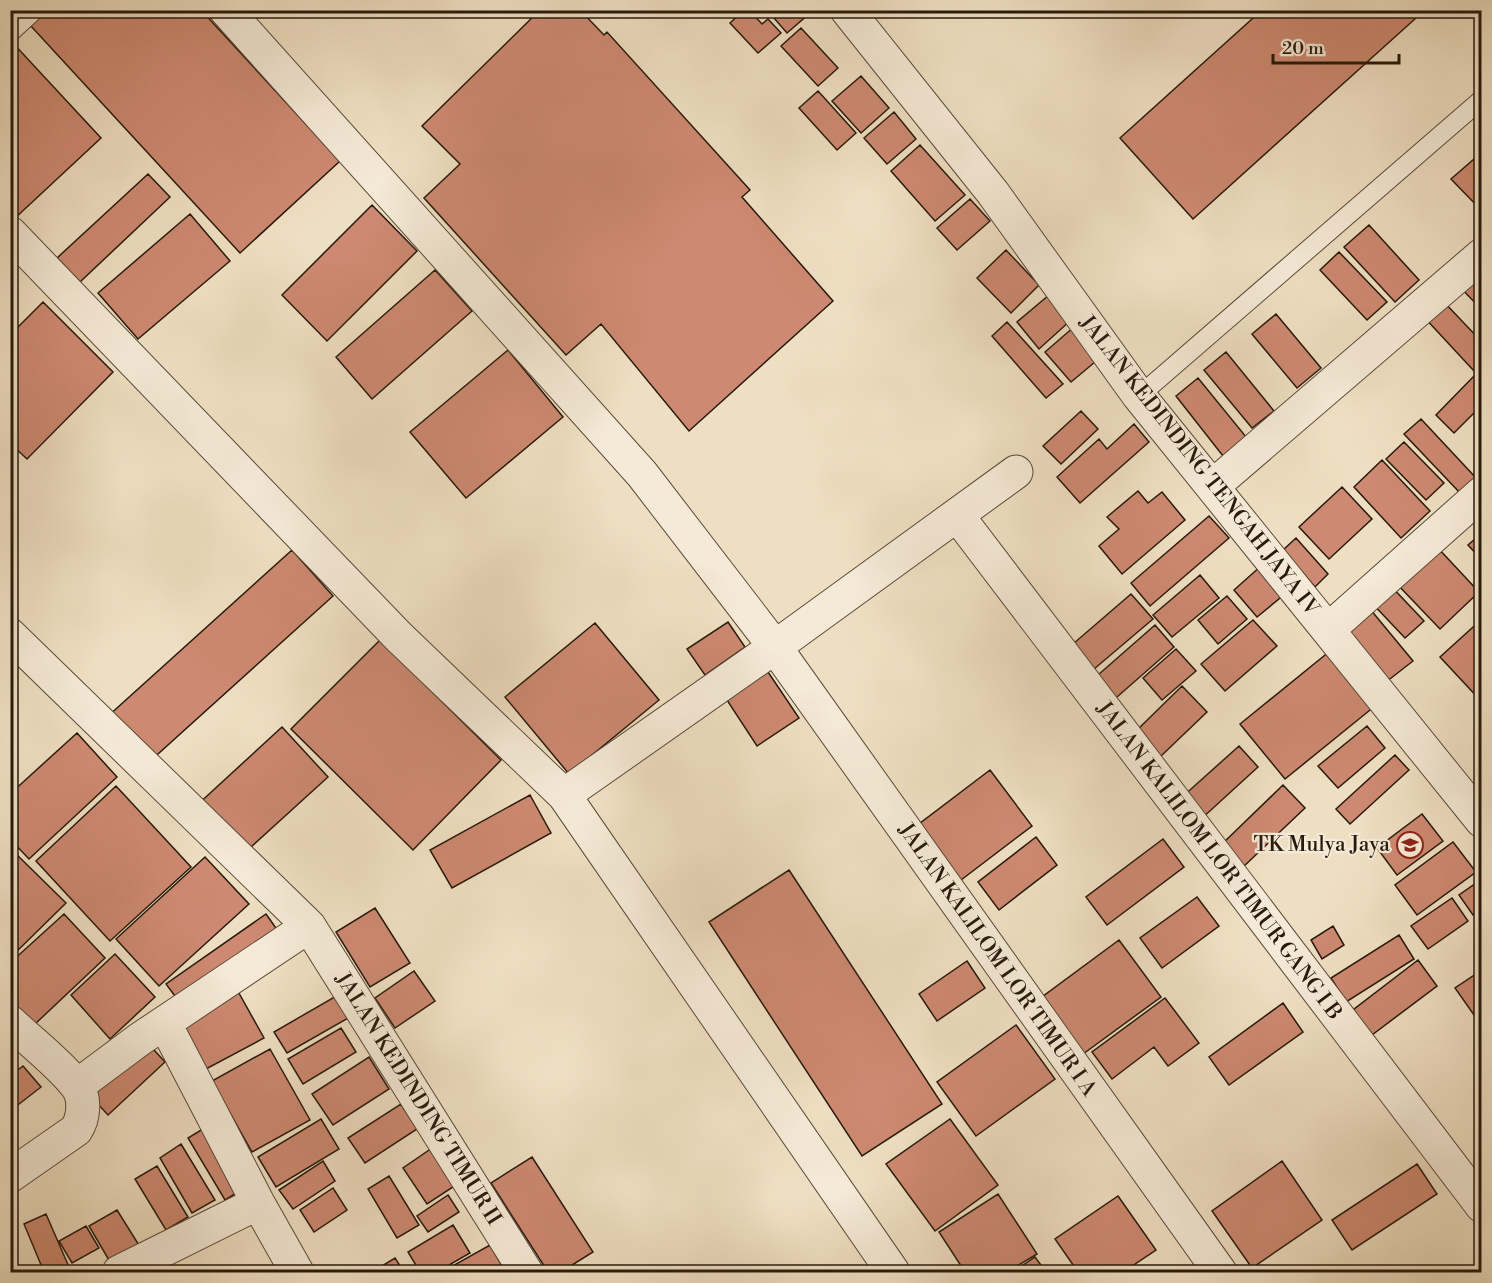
<svg xmlns="http://www.w3.org/2000/svg" width="1492" height="1283" font-family="'Libre Bodoni',serif">
  <style>
    .building { fill: #cd8971; stroke: #271a0c; stroke-width: 1.5 }
    .lines { fill: none; stroke-linecap: round; stroke-linejoin: round }
    .lane-casing { stroke: #594b3a; stroke-width: 20 }
    .street-casing { stroke: #594b3a; stroke-width: 35 }
    .lane { stroke: #f5ead7; stroke-width: 18 }
    .street { stroke: #f5ead7; stroke-width: 33 }
    .labels { text-anchor: middle; dominant-baseline: central; stroke-width: 4.5; stroke-linejoin: round; paint-order: stroke }
    .street-label { font-size: 21px; fill: #271a0c; stroke: #f5ead7 }
    .poi-label { font-size: 21px; fill: #271a0c; stroke: #f5ead7; text-anchor: end }
  </style>
  <rect width="100%" height="100%" fill="#efdfc2"/>
  <filter id="stains"><feTurbulence type="fractalNoise" baseFrequency=".00333" numOctaves="4"/><feColorMatrix values="0 0 0 0 .2 0 0 0 0 .09 0 0 0 0 .02 0 0 0 .5 -.17"/></filter>
  <radialGradient id="worn" r=".72"><stop offset=".6" stop-color="#630" stop-opacity="0"/><stop offset="1" stop-color="#630" stop-opacity=".3"/></radialGradient>
  <path class="building" d="M46,10h155l139,151 -100,92 -210,-228z
    M540,10h40l24,25 3,-3 143,158 -8,7 91,104 -144,130 -88,-107 -35,31 -142,-157 36,-34 -38,-38z
    M744,10h5l13,14 6,-5 13,14 -23,20 -28,-30z
    M767,10h41l2,3 -23,20z
    M1262,10h147l7,8 -223,201 -73,-81z
    M801,28l37,40 -20,18 -37,-40z
    M11,41l90,97 -88,82 -3,-3z
    M861,76l28,32 -28,25 -29,-32z
    M818,91l38,42 -19,17 -38,-42z
    M894,112l22,27 -29,25 -23,-26z
    M920,145l45,50 -30,26 -44,-50z
    M1474,159l8,8v44l-31,-32z
    M148,174l22,23 -90,85 -23,-24z
    M970,199l20,22 -33,29 -20,-22z
    M372,205l45,46 -90,90 -45,-46z
    M190,214l40,47 -92,78 -40,-46z
    M1369,225l50,55 -24,22 -51,-55z
    M1006,250l33,35 -28,28 -34,-35z
    M1339,252l48,50 -20,18 -47,-50z
    M1482,263v47l-24,-25z
    M435,270l37,41 -100,88 -36,-42z
    M1049,295l22,25 -32,29 -22,-27z
    M1442,300l40,42v22l-8,7 -50,-54z
    M43,302l70,70 -86,87 -17,-16v-108z
    M1276,314l45,54 -24,20 -45,-54z
    M1007,322l56,62 -17,14 -54,-62z
    M1075,326l26,31 -30,25 -26,-30z
    M508,350l55,67 -97,81 -56,-66z
    M1226,352l48,59 -22,17 -48,-58z
    M1474,376l8,7v22l-28,28 -18,-18z
    M1198,378l49,60 -24,18 -47,-60z
    M1081,411l17,18 -37,35 -18,-18z
    M1421,419l56,60 -16,15 -57,-60z
    M1134,424l15,18 -69,61 -23,-26 42,-38 8,10z
    M1404,442l40,41 -18,17 -40,-41z
    M1382,460l48,51 -29,27 -47,-51z
    M1342,487l30,32 -43,40 -30,-32z
    M1138,491l10,12 14,-11 23,28 -63,54 -23,-28 20,-17 -12,-12z
    M1209,516l20,22 -79,68 -19,-23z
    M1482,533v27l-14,-15z
    M1296,538l32,36 -13,13 -32,-37z
    M1437,547l42,45 -39,37 -43,-45z
    M292,550l41,46 -185,167 -41,-46z
    M1261,566l24,28 -28,23 -23,-27z
    M1200,575l19,23 -47,39 -19,-22z
    M1388,583l36,38 -19,17 -36,-38z
    M1131,594l22,25 -66,56 -21,-25z
    M1227,596l20,23 -29,25 -20,-24z
    M1370,609l43,52 -27,21 -42,-52z
    M1482,619v83l-42,-45z
    M1253,620l24,26 -52,45 -24,-27z
    M728,622l17,25 -40,28 -18,-26z
    M595,623l64,77 -90,74 -64,-77z
    M1155,625l19,22 -65,57 -19,-22z
    M380,640l121,120 -88,90 -122,-121z
    M1176,649l20,22 -34,29 -19,-22z
    M1330,651l45,55 -90,73 -45,-55z
    M764,666l35,52 -42,28 -34,-52z
    M1182,686l25,26 -47,45 -25,-25z
    M1367,726l18,22 -47,40 -20,-22z
    M282,727l46,50 -88,80 -45,-50z
    M77,733l40,44 -88,82 -19,-20v-45z
    M1239,746l19,21 -58,53 -19,-22z
    M1395,755l14,15 -59,54 -14,-15z
    M990,770l42,56 -71,54 -42,-56z
    M1283,785l22,23 -63,60 -22,-22z
    M116,786l75,81 -81,74 -74,-80z
    M530,795l21,38 -99,55 -22,-38z
    M1422,814l21,27 -46,34 -20,-27z
    M1036,837l21,28 -58,45 -21,-28z
    M1163,839l21,28 -77,58 -21,-28z
    M1453,842l23,30 -59,43 -22,-30z
    M10,848l56,55 -56,55z
    M205,857l44,47 -90,82 -43,-47z
    M789,870l153,234 -80,52 -153,-234z
    M1482,879v30l-9,6 -14,-20z
    M1197,897l22,29 -57,42 -22,-30z
    M1452,898l16,23 -40,28 -17,-23z
    M375,908l35,55 -40,24 -34,-55z
    M64,914l41,44 -71,67 -24,-25v-37z
    M266,914l17,24 -100,69 -17,-23z
    M1333,926l11,19 -22,14 -11,-19z
    M1399,935l15,24 -68,43 -15,-24z
    M1119,940l42,57 -78,57 -41,-57z
    M115,954l40,43 -45,42 -39,-44z
    M1418,960l19,26 -69,52 -19,-25z
    M967,961l18,27 -48,33 -18,-27z
    M1482,970v39l-8,6 -19,-27z
    M414,971l21,30 -40,27 -20,-30z
    M235,986l29,52 -58,31 -28,-52z
    M338,995l12,22 -63,36 -13,-21z
    M1165,998l34,45 -31,23 -14,-19 -42,32 -20,-27z
    M1283,1003l20,29 -74,53 -20,-28z
    M1016,1025l39,54 -79,57 -39,-54z
    M341,1028l15,24 -53,32 -15,-25z
    M144,1039l21,23 -57,53 -21,-23z
    M270,1049l40,71 -58,32 -40,-71z
    M369,1057l20,32 -56,36 -21,-31z
    M23,1066l18,21 -31,24v-35z
    M401,1104l16,25 -52,34 -17,-25z
    M321,1119l18,30 -63,38 -18,-30z
    M950,1119l48,66 -63,46 -49,-67z
    M206,1127l37,62 -18,11 -37,-62z
    M181,1144l34,56 -23,13 -32,-55z
    M435,1146l24,37 -32,21 -24,-36z
    M532,1157l61,95 -32,20h-13l-57,-89z
    M323,1161l12,20 -42,28 -14,-19z
    M1282,1161l40,59 -70,48 -40,-57z
    M1417,1164l20,30 -85,56 -20,-30z
    M157,1166l31,51 -22,13 -31,-51z
    M389,1176l30,49 -22,13 -29,-49z
    M333,1188l14,22 -33,22 -14,-22z
    M998,1194l39,60 -30,18h-42l-26,-40z
    M448,1195l11,17 -31,20 -11,-16z
    M1118,1196l38,54 -33,22h-45l-23,-33z
    M117,1210l25,40 -29,17 -24,-41z
    M46,1214l23,53 -14,5h-11l-20,-48z
    M453,1225l17,28 -33,19h-17l-12,-20z
    M86,1226l13,22 -27,15 -13,-22z
    M490,1245l12,21 -12,6h-48z
    M1035,1257l11,15h-33z
    M395,1258l9,14h-32z"/>
  <g class="lines">
    <defs>
      <path id="lane" d="M10,33l25,-23
        M1139,396l343,-297"/>
      <path id="street" d="M226,10l416,464 133,173 445,625
        M847,10l146,183 146,203 343,425
        M10,233l388,403 166,159 329,477
        M1213,486l269,-231
        M957,515l525,691
        M1328,630l154,-137
        M10,635l299,291 217,346
        M564,795l211,-148 241,-175
        M10,1022c20,19 51,43 66,63 10,12 8,33 0,45l-66,46
        M165,1024l93,179 39,69
        M77,1086l63,-47 169,-113
        M119,1272l139,-69"/>
    </defs>
    <use href="#lane" class="lane-casing"/>
    <use href="#street" class="street-casing"/>
    <use href="#lane" class="lane"/>
    <use href="#street" class="street"/>
  </g>
  <defs>
    <symbol id="school-ring" viewBox="-11 -11 22 22"><circle r="9.5" fill="#f5ead7" stroke="#8f2418" stroke-width="1.5"/><path d="M0-5L7-2L0 1L-7-2ZM-4 1L0 2.5L4 1V4Q0 6-4 4Z" fill="#8f2418"/></symbol>
  </defs>
  <g fill-rule="evenodd">
    <use href="#school-ring" x="1395" y="830" width="30" height="30"/>
  </g>
  <g class="labels">
    <g class="street-label">
      <text transform="translate(1199 466) rotate(52)">JALAN KEDINDING TENGAH JAYA IV</text>
      <text transform="translate(1219 861) rotate(53)">JALAN KALILOM LOR TIMUR GANG I B</text>
      <text transform="translate(997 960) rotate(55)">JALAN KALILOM LOR TIMUR I A</text>
      <text transform="translate(418 1099) rotate(58)">JALAN KEDINDING TIMUR II</text>
    </g>
    <g class="poi-label">
      <text x="1390" y="845">TK Mulya Jaya</text>
    </g>
  </g>
  <rect width="1492" height="1283" fill="none" stroke="#efdfc2" stroke-width="36"/>
  <rect x="12" y="12" width="1468" height="1259" fill="none" stroke="#271a0c" stroke-width="3"/>
  <rect x="18" y="18" width="1456" height="1247" fill="none" stroke="#271a0c" stroke-width="1.5"/>
  <path d="M1273 54v9h126v-9" fill="none" stroke="#271a0c" stroke-width="3"/>
  <text x="1282" y="54" font-size="18" fill="#271a0c" stroke="#f5ead7" stroke-width="4.5" paint-order="stroke">20 m</text>
  <rect width="100%" height="100%" filter="url(#stains)"/>
  <rect width="100%" height="100%" fill="url(#worn)"/>
</svg>
